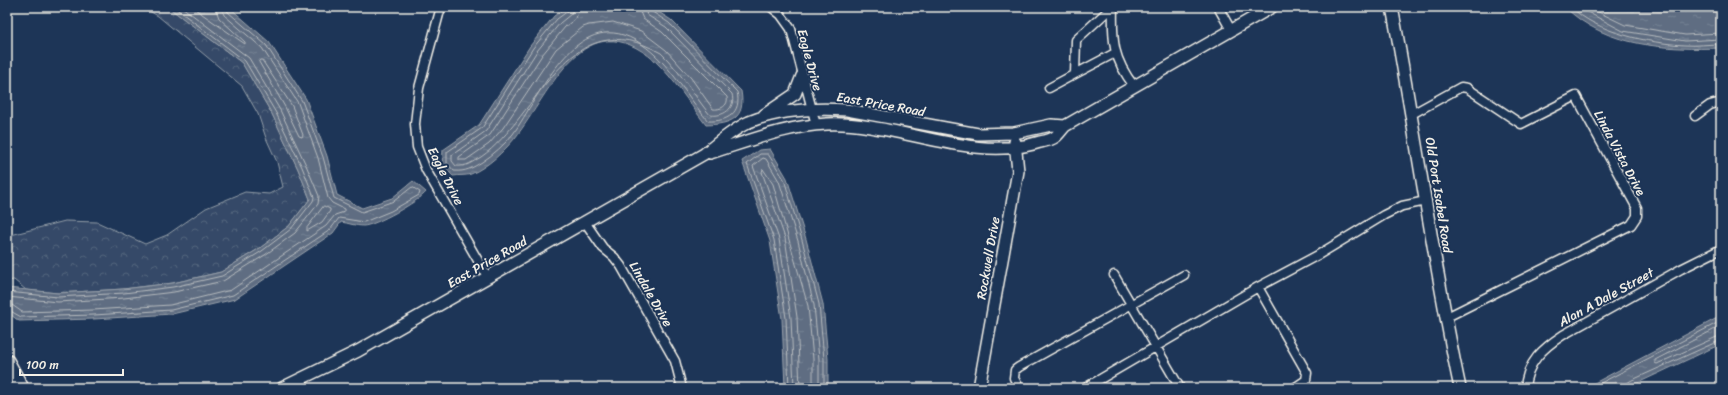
<svg xmlns="http://www.w3.org/2000/svg" width="1728" height="395" font-family="Sriracha,sans-serif">
  <style>
    .forest { fill: url(#forest-crowns); stroke: #949ea8 }
    .water { fill: url(#water-ripples); stroke: #9aa2ab }
    .lines { fill: none; stroke-linecap: round; stroke-linejoin: round }
    .shore { stroke: #b8bcbf; stroke-width: 1 }
    .street-casing { stroke: #f4f1e8; stroke-width: 11 }
    .secondary-casing { stroke: #f4f1e8; stroke-width: 14 }
    .primary-casing { stroke: #f4f1e8; stroke-width: 16 }
    .street { stroke: #1d3557; stroke-width: 8 }
    .secondary { stroke: #1d3557; stroke-width: 11 }
    .primary { stroke: #1d3557; stroke-width: 13 }
    .labels { text-anchor: middle; dominant-baseline: central; stroke-width: 4; stroke-linejoin: round; paint-order: stroke }
    .street-label { font-size: 13px; fill: #f4f1e8; stroke: #1d3557 }
  </style>
  <defs>
    <pattern id="forest-crowns" width="20" height="18" patternUnits="userSpaceOnUse"><rect width="20" height="18" fill="#354a67"/><path d="M2 6a3 3 0 1 1 6 0M12 15a3 3 0 1 1 6 0" fill="none" stroke="#53657d"/></pattern>
    <pattern id="water-ripples" width="26" height="14" patternUnits="userSpaceOnUse"><rect width="26" height="14" fill="#5e6d82"/><path d="M2 4q2-2 4 0t4 0M15 11q2-2 4 0t4 0" fill="none" stroke="#768294"/></pattern>
  </defs>
  <rect width="100%" height="100%" fill="#1d3557"/>
  <filter id="ink" filterUnits="userSpaceOnUse"><feTurbulence type="fractalNoise" baseFrequency=".025" numOctaves="2"/><feDisplacementMap in="SourceGraphic" scale="8" xChannelSelector="R" yChannelSelector="G"/><feConvolveMatrix kernelMatrix="1 2 1 2 8 2 1 2 1" color-interpolation-filters="sRGB"/></filter>
  <g filter="url(#ink)">
    <path class="forest" d="M142,7h26l74,56 30,51 26,55 12,30 -21,27 -29,22 -39,24 -48,11 -50,6 -65,4 -32,-3 -12,-10 -7,1v-45l58,-15 32,1 48,22 22,-9 39,-27 39,-16 24,2 14,-7 -6,-25 -11,-24 -8,-24 -16,-28 -84,-70z"/>
    <path class="water" d="M168,7h61l40,35 37,57 21,57 10,39 25,13 30,-10 21,-17 13,11c-7,9 -51,34 -63,34 -7,0 -15,-3 -22,-4l-8,11 -98,66 -63,15 -78,5 -75,2 -12,-9v-24l51,5 65,-4 50,-6 48,-11 39,-24 29,-22 21,-27 -12,-30 -26,-55 -30,-51z
      M567,7h84l20,13 70,71c5,28 -10,33 -35,34 -17,-22 -31,-45 -51,-64 -71,-61 -104,31 -140,77 -11,13 -27,29 -44,36 -5,2 -13,1 -18,2l-11,-11 1,-15 36,-25 51,-79 24,-30z
      M1565,7h156v41c-53,2 -116,-1 -156,-41z
      M770,149l17,29 19,61 17,65 5,55v29h-43l-3,-69 -12,-78 -28,-80 17,-11z
      M1721,316v28l-94,44h-42z"/>
    <g class="lines">
      <path class="shore" d="M192,7l53,37v-2l-26,-24 -4,-11
        M569,7l-1,4 -11,8 -24,29 -51,80 -35,24v11l7,8c12,1 18,-3 28,-9 12,-8 22,-17 31,-28 27,-38 62,-127 122,-94 33,19 49,53 73,81 19,1 34,-8 29,-29l-68,-69 -18,-12 -2,-4
        M574,7l-3,7 -11,9 -23,28 -51,80 -34,24v6l4,5c11,1 16,-4 25,-9 58,-40 86,-157 180,-104 19,18 32,41 49,62 13,2 26,-6 22,-21l-66,-67 -19,-12 -3,-8
        M580,7l-4,11 -11,9 -23,28 -52,80 -31,22v3h7l23,-16 14,-16 53,-79 27,-22 6,-2 24,-3 28,9 25,19 25,28 22,31c7,1 16,-3 14,-12l-65,-65 -19,-13 -5,-12
        M1571,7c26,26 78,36 113,38 12,1 25,-1 37,-1
        M1578,7l45,24 62,10 36,-2
        M1588,7l37,18 60,10 36,-2
        M260,60h2l30,46 11,29 -1,2 -3,-1 -14,-29 -26,-45z
        M324,206l6,3v2l-8,11 -15,9v-3z
        M7,292l51,5 66,-4 49,-6 49,-11 40,-25 29,-22 22,-28 1,-4 -12,-30 -26,-54 -31,-52 -71,-54
        M7,297l51,5 66,-4 50,-6 49,-11 42,-26 30,-22 23,-29 1,-8 -13,-31 -26,-55 -31,-52 -67,-51
        M7,304l5,1 10,7 71,-2 77,-5 61,-15 95,-64 9,-11 9,-3v-3l-12,-6 -4,-5 -10,-40 -20,-55 -36,-55 -38,-33 -3,-8
        M7,309l14,8 73,-2 77,-5 62,-15 97,-65 9,-12 25,4 27,-11 28,-16 1,-3 -8,-5 -18,14 -32,11 -28,-14 -11,-41 -21,-56 -36,-56 -38,-33 -2,-5
        M1721,326l-66,34v3l2,1 64,-29
        M789,388l-3,-70 -12,-78 -27,-76 13,-10h8l16,25 18,61 17,64 5,55v29
        M794,388l-3,-70 -12,-79 -26,-73 10,-8 3,1 13,22 19,60 16,64 5,54v29
        M800,388l-3,-71 -12,-79 -23,-66 1,-3 10,15 35,122 5,53v29
        M1591,388l130,-67
        M1625,388l1,-4 4,-3 91,-41"/>
      <defs>
        <path id="street" d="M441,7l-22,81 -4,36 2,23 9,23 62,108
          M771,7l10,8 10,14 25,96
          M1112,7l-36,33 -1,34 40,-21
          M1113,7c-1,34 0,52 21,79
          M1218,7l13,23
          M1049,88l26,-14
          M1412,114l49,-27 6,1 54,36 55,-28 61,112v8l-6,9 -186,93
          M1695,116l15,-11 11,-3
          M585,222l18,26 11,9 7,9 54,95 7,27
          M1114,275l66,113
          M1258,287l49,86 -1,7 -12,8
          M1019,388l-5,-10 1,-8 4,-3 165,-92
          M1085,388l173,-101 60,-32 66,-40 18,-9 24,-5
          M1525,388c2,-26 18,-40 38,-53l118,-66 40,-20"/>
        <path id="secondary" d="M1392,7c24,127 41,255 68,381
          M764,115l31,-21 7,-18
          M710,153c39,-12 76,-27 117,-29 69,-3 145,40 213,18 5,-1 11,-2 15,-5 3,-2 7,-8 10,-11l207,-119
          M282,388l76,-37 346,-197c14,-11 28,-24 45,-32 31,-13 66,-14 98,-12l131,24 36,-1 37,-8 14,1
          M979,388l39,-217 -3,-29"/>
        <path id="primary" d="M7,361l15,27"/>
      </defs>
      <use href="#street" class="street-casing"/>
      <use href="#secondary" class="secondary-casing"/>
      <use href="#primary" class="primary-casing"/>
      <use href="#street" class="street"/>
      <use href="#secondary" class="secondary"/>
      <use href="#primary" class="primary"/>
    </g>
  </g>
  <g class="labels">
    <g class="street-label">
      <text transform="translate(810 60) rotate(75)">Eagle Drive</text>
      <text transform="translate(881 104) rotate(10)">East Price Road</text>
      <text transform="translate(1620 153) rotate(62)">Linda Vista Drive</text>
      <text transform="translate(446 176) rotate(63)">Eagle Drive</text>
      <text transform="translate(1439 195) rotate(81)">Old Port Isabel Road</text>
      <text transform="translate(988 258) rotate(-80)">Rockwell Drive</text>
      <text transform="translate(487 262) rotate(-30)">East Price Road</text>
      <text transform="translate(651 294) rotate(60)">Lindale Drive</text>
      <text transform="translate(1606 297) rotate(-29)">Alan A Dale Street</text>
    </g>
  </g>
  <rect width="1728" height="395" fill="none" stroke="#1d3557" stroke-width="24"/>
  <rect x="12" y="12" width="1704" height="371" fill="none" stroke="#f4f1e8" stroke-width="1.5" filter="url(#ink)"/>
  <path d="M20 369v6h103v-6" fill="none" stroke="#f4f1e8" stroke-width="2"/>
  <text x="26" y="369" font-size="12" fill="#f4f1e8" stroke="#1d3557" stroke-width="3" paint-order="stroke">100 m</text>
</svg>
